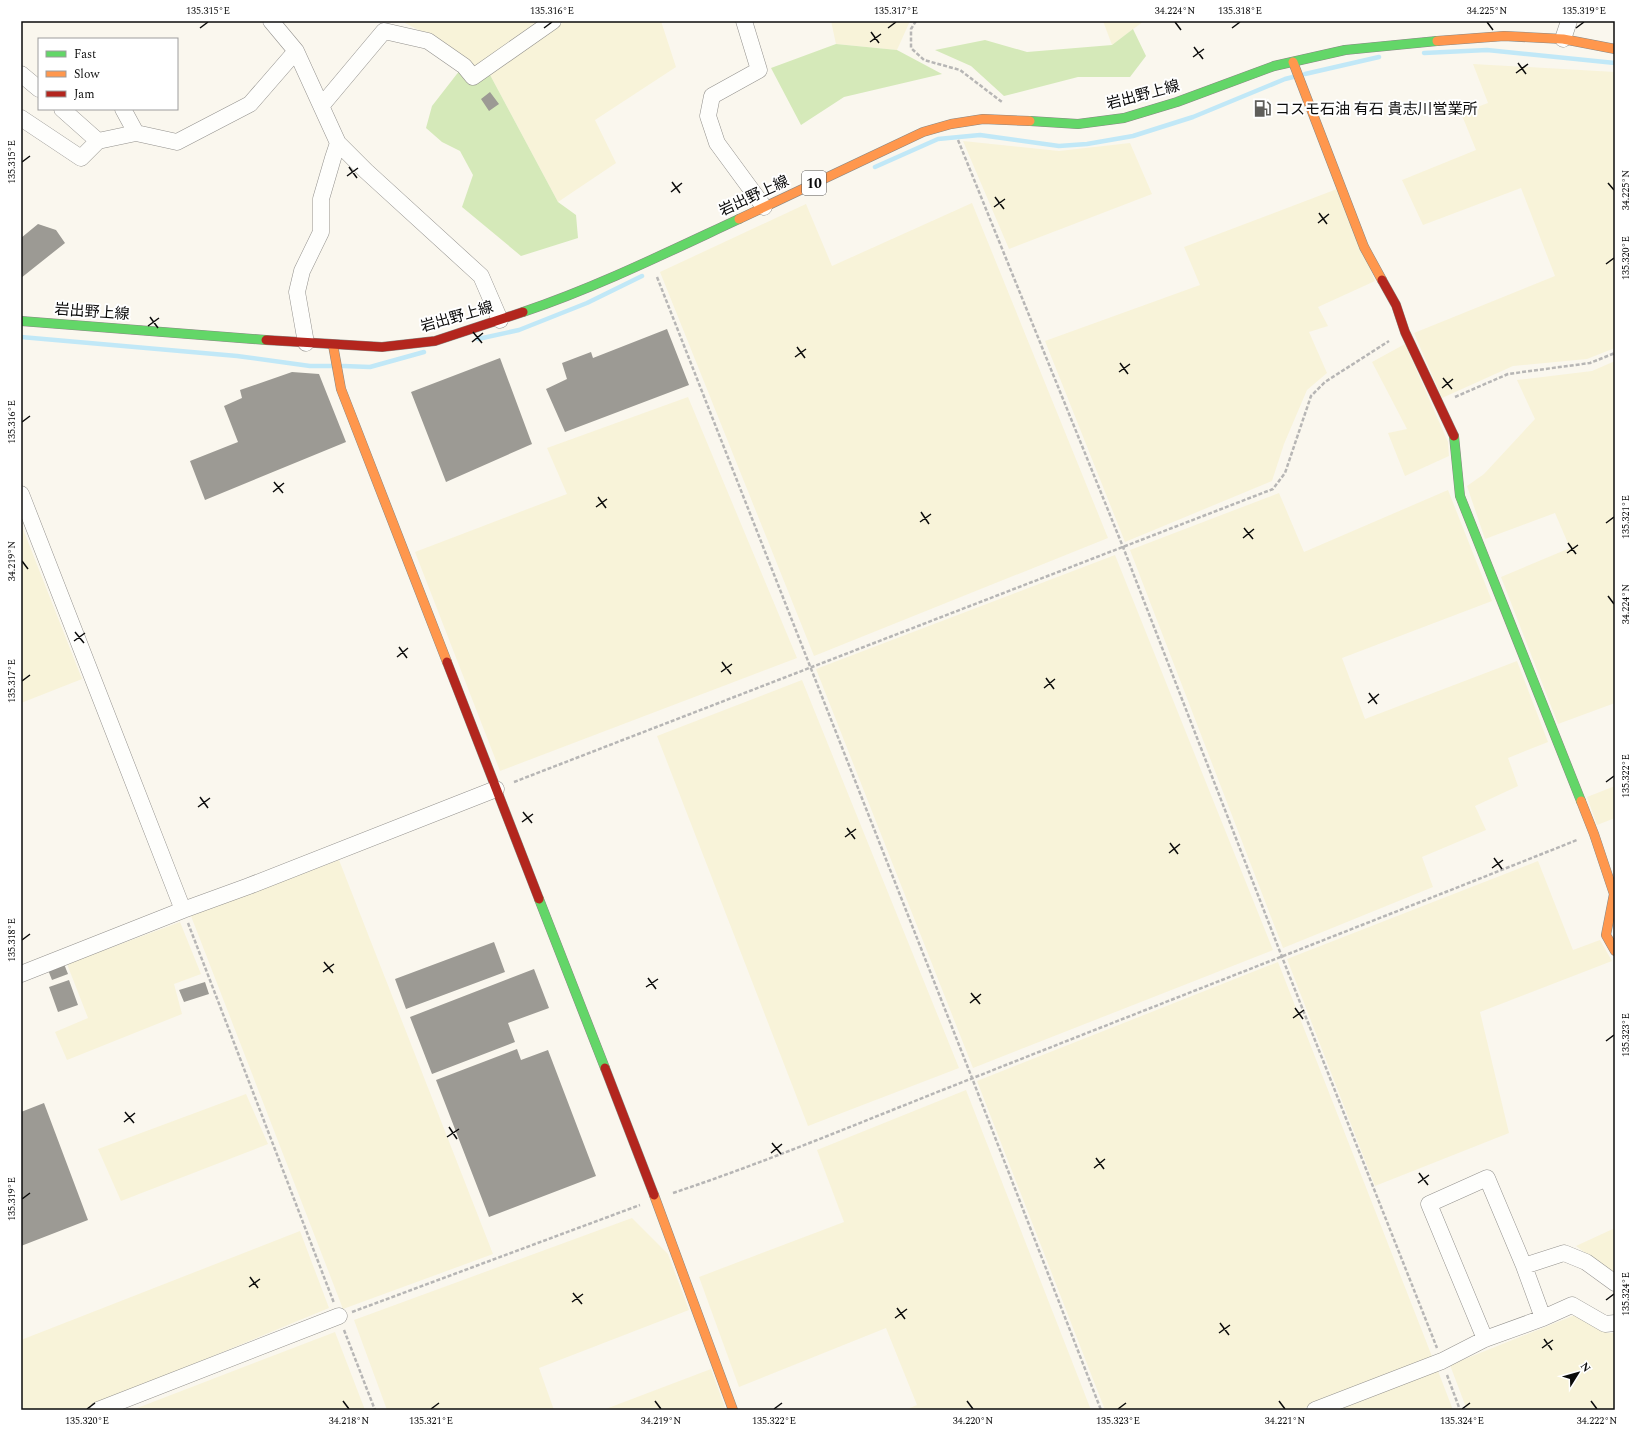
<svg xmlns="http://www.w3.org/2000/svg" width="1636" height="1431" font-family="Spectral,'Noto Sans JP',serif">
  <style>
    .farmland { fill: #f8f3d9 }
    .forest { fill: #d5e9b9 }
    .lines { fill: none; stroke-linecap: round; stroke-linejoin: round }
    .stream { stroke: #c1e8f7; stroke-width: 4.5 }
    .building { fill: #9c9a94 }
    .street-casing { stroke: #93918d; stroke-width: 17 }
    .fast-casing { stroke: #898884; stroke-width: 10 }
    .slow-casing { stroke: #898884; stroke-width: 10 }
    .jam-casing { stroke: #898884; stroke-width: 10 }
    .path { stroke: #b7b6b5; stroke-width: 2.5; stroke-dasharray: 4 2; stroke-linecap: butt }
    .street { stroke: #fefefc; stroke-width: 16 }
    .fast { stroke: #63d668; stroke-width: 9 }
    .slow { stroke: #ff974d; stroke-width: 9 }
    .jam { stroke: #b3261e; stroke-width: 9 }
    .ticks { fill: none; stroke: #0b0b0b; stroke-width: 1.5 }
    .labels { text-anchor: middle; dominant-baseline: central; stroke-width: 4; stroke-linejoin: round; paint-order: stroke }
    .shield { fill: #fff; stroke: #545454; stroke-width: 1 }
    .shield-label { font-size: 14px; font-weight: bold; fill: #0b0b0b }
    .street-label { font-size: 15px; fill: #0b0b0b; stroke: #fff }
    .poi-label { font-size: 15px; fill: #0b0b0b; stroke: #fff; text-anchor: start }
    .neatline { fill: none; stroke: #0b0b0b; stroke-width: 1.5 }
    .ticks-label { font-size: 10px; text-anchor: middle; fill: #0b0b0b }
  </style>
  <rect width="100%" height="100%" fill="#faf7ee"/>
  <path class="farmland" d="M401,21h146l-71,49 -30,-26z
    M565,21h96l15,46 -81,53 21,43 -58,39 -69,-129z
    M831,21h79l-13,29 -61,-6z
    M1103,21h41l-32,24z
    M1473,64l142,8v276l-28,11 -74,7 -71,32 -28,-65 141,-57 -34,-88 -98,37 -21,-45 74,-30 -15,-37 27,-10z
    M963,141l96,10 71,-8 22,51 -143,55z
    M1337,189l38,92 -57,26 10,19 -19,6 18,41 -20,17 -23,54 -12,37 -147,61 -80,-201 155,-56 -16,-38z
    M972,203l136,335 -294,118 -154,-384 146,-68 26,62z
    M1405,344l43,98 1,14 -44,20 -17,-43 19,-4 -35,-67z
    M1615,361v342l-57,21 -57,-147 69,-29 -15,-35 -70,26 -18,-53 17,-12 51,-55 -18,-39 75,-9z
    M688,397l109,261 -297,113 -85,-219 152,-58 -20,-46z
    M1448,490l44,111 -150,57 23,61 152,-58 31,81 -40,16 10,28 -43,20 11,24 -64,27 11,30 -150,61 -153,-398 149,-57 25,59z
    M21,524l61,155 -61,24z
    M1115,555l158,395 -300,118 -157,-399z
    M802,680l157,388 -151,58 -151,-390z
    M1615,786v32l-18,7 -10,-28z
    M339,860l154,394 -150,55 -152,-393z
    M1538,861l35,89 27,-10 12,21 -132,51 29,121 -134,53 -88,-227z
    M180,922l21,52 -27,10 8,30 -115,46 -12,-28 33,-14 -21,-54z
    M1278,962l155,397 -134,51h-194l-128,-329z
    M966,1090l125,320h-186l12,-5 -31,-77 -147,59 -40,-110 145,-55 -27,-72z
    M246,1094l22,50 -147,57 -23,-52z
    M632,1218l36,36 21,56 -150,58 15,42h-167l-33,-90z
    M1615,1228v47l-39,-29z
    M300,1231l29,77 -247,102h-58l-3,-10v-60z
    M1575,1315l32,18h8v77h-148l-17,-45z
    M335,1332l30,78h-233z
    M711,1369l15,41h-123z
    M1438,1371l15,39h-116z"/>
  <path class="forest" d="M1133,29l13,27 -16,21h-52l-74,19 -33,-30 -36,-16 50,-10 42,12 85,-7z
    M836,44l61,6 45,24 -98,23 -43,28 -30,-57z
    M460,70l29,3 69,129 18,13 2,23 -57,18 -59,-49 11,-32 -13,-24 -18,-9 -16,-14 6,-22z"/>
  <g class="lines">
    <path class="stream" d="M1424,53l63,-3 128,13
      M1305,74l74,-17
      M875,167l63,-28 42,-4 79,11 28,-2 46,-8 60,-19 92,-38 8,-2
      M21,337l216,19 73,10h22
      M478,339l41,-9 68,-27 55,-27
      M343,366l27,1 54,-15"/>
  </g>
  <path class="building" d="M490,92l9,12 -10,7 -8,-12z
    M38,224l18,6 9,13 -44,35v-40z
    M667,329l22,56 -124,47 -19,-43 21,-10 -5,-16 29,-11 2,6z
    M500,358l32,86 -86,38 -35,-90z
    M292,372l27,2 27,68 -141,58 -15,-39 48,-19 -14,-36 18,-8 -2,-8z
    M494,942l11,30 -99,37 -11,-30z
    M64,964l4,10 -16,6 -4,-10z
    M534,969l15,39 -41,15 7,19 -83,32 -22,-57z
    M69,980l9,25 -20,7 -9,-25z
    M205,982l4,12 -25,8 -5,-12z
    M517,1049l4,11 27,-10 48,126 -107,41 -53,-137z
    M44,1103l44,117 -67,26v-134z"/>
  <g class="lines">
    <defs>
      <path id="street" d="M271,21l25,30 42,92 28,28 115,105 19,44
        M744,21l15,49 -47,26 -4,20 9,27 47,64
        M1563,39l6,-18
        M21,74l18,15
        M322,105l62,-74 44,10 36,25 9,11 80,-56
        M62,109l36,32
        M123,109l13,24 41,9 73,-38 46,-53
        M21,118l60,40 17,-17 38,-8
        M306,343l-9,-51 5,-21 19,-39v-33l12,-41 5,-15
        M21,494l162,416
        M21,974l162,-64 66,-24 247,-97
        M1524,1266l40,-13 22,9 29,21
        M1485,1339l-56,-135 58,-26 37,88 19,52
        M98,1410l241,-94
        M1315,1410l127,-49 43,-22 58,-21 29,-13 33,19 10,-1"/>
      <path id="fast" d="M1030,121l48,3 46,-6 53,-16 97,-36 71,-16 92,-9
        M523,312c74,-25 145,-60 216,-93
        M21,321l245,19
        M1454,436l6,60 121,305
        M539,899l66,169"/>
      <path id="slow" d="M1437,41l67,-5 59,3 52,10
        M1293,62l71,185 18,33
        M739,219l184,-87 28,-8 32,-5 47,2
        M333,345l8,44 106,273
        M1581,801l13,33 20,60 -8,41 9,16
        M654,1195l79,215"/>
      <path id="jam" d="M1382,280l14,25 9,27 49,104
        M266,340l116,7 53,-6 88,-29
        M447,662l92,237
        M605,1068l49,127"/>
    </defs>
    <use href="#street" class="street-casing"/>
    <use href="#fast" class="fast-casing"/>
    <use href="#slow" class="slow-casing"/>
    <use href="#jam" class="jam-casing"/>
    <path class="path" d="M916,21l-5,8v19l13,12 36,10 42,32
      M958,140l165,407 159,410 155,391
      M657,277l315,801 129,332
      M1455,397l53,-23 82,-11 25,-10
      M514,782l759,-293 12,-16 26,-77 14,-14 64,-41
      M188,923l146,380
      M673,1193c102,-34 200,-76 300,-115 202,-80 403,-158 604,-238
      M352,1312l288,-107
      M344,1330l31,80
      M1447,1375l13,35"/>
    <use href="#street" class="street"/>
    <use href="#fast" class="fast"/>
    <use href="#slow" class="slow"/>
    <use href="#jam" class="jam"/>
  </g>
  <path class="ticks" d="M1175,22l6,8M1487,22l6,8M200,28l8,-6M544,28l8,-6M888,28l8,-6M1232,28l8,-6M1576,28l8,-6M871,32l8,11M870,42l11,-8M1194,47l9,12M1193,57l11,-8M1518,63l8,11M1516,73l12,-9M22,162l8,-6M349,167l8,11M347,176l11,-8M672,182l8,11M1608,183l6,7M671,192l11,-9M995,197l9,12M994,207l11,-8M1319,213l8,11M1318,223l11,-9M1606,264l8,-6M150,317l8,11M148,326l11,-8M473,332l9,11M472,342l11,-9M797,347l8,11M795,357l11,-8M1120,363l8,11M1119,372l11,-8M1443,378l9,11M1442,388l11,-9M22,422l8,-6M274,482l9,11M273,492l11,-9M598,497l8,11M596,507l11,-8M921,512l8,12M920,522l11,-8M1606,523l8,-6M1244,528l9,11M1243,538l11,-9M1568,543l8,11M1567,553l11,-8M22,561l6,8M1608,596l6,8M75,632l9,11M74,641l11,-8M399,647l8,11M397,657l11,-9M722,662l9,12M721,672l11,-8M1046,678l8,11M22,681l8,-6M1044,688l11,-9M1369,693l8,11M1368,703l11,-9M1606,782l8,-6M200,797l8,11M198,807l12,-9M523,812l9,11M522,822l11,-8M847,828l8,11M845,837l11,-8M1170,843l8,11M1169,853l11,-9M1494,858l8,11M1492,868l11,-8M22,940l8,-6M324,962l9,11M323,972l11,-8M648,978l8,11M646,987l12,-8M971,993l9,11M970,1003l11,-9M1295,1008l8,11M1293,1018l11,-8M1606,1041l8,-6M125,1112l9,11M124,1122l11,-9M449,1127l8,12M447,1137l12,-8M772,1143l9,11M771,1153l11,-9M1096,1158l8,11M1094,1168l11,-9M1419,1173l9,12M1418,1183l11,-8M22,1199l8,-6M250,1277l8,11M249,1287l11,-8M573,1293l9,11M1606,1300l8,-6M572,1302l11,-8M897,1308l8,11M895,1318l12,-9M1220,1323l9,12M1219,1333l11,-8M1544,1339l8,11M1542,1348l11,-8M343,1401l6,8M655,1401l6,8M967,1401l6,8M1279,1401l6,8M1591,1401l6,8M87,1409l8,-6M431,1409l8,-6M774,1409l8,-6M1118,1409l8,-6M1462,1409l8,-6"/>
  <defs>
    <symbol id="fuel-bare" viewBox="-9 -9 18 18"><path d="M-5.5-6h7V0h2V4h1.3V-2.5L3-4.5l.8-.8L6-3V5H2.5V1h-1V6h-7ZM-4.2-4.7v3.2H.2V-4.7Z" fill="#5f5e5a" stroke="#fff" stroke-width="2.5" paint-order="stroke"/></symbol>
  </defs>
  <g fill-rule="evenodd">
    <use href="#fuel-bare" x="1250" y="96" width="25" height="25"/>
  </g>
  <g class="labels">
    <rect class="shield" x="802" y="171" width="24" height="24" rx="3"/>
    <g class="shield-label">
      <text x="814" y="183">10</text>
    </g>
    <g class="street-label">
      <text transform="translate(1143 95) rotate(-15)">岩出野上線</text>
      <text transform="translate(754 196) rotate(-25)">岩出野上線</text>
      <text transform="translate(92 312) rotate(4)">岩出野上線</text>
      <text transform="translate(457 317) rotate(-16)">岩出野上線</text>
    </g>
    <g class="poi-label">
      <text x="1275" y="109">コスモ石油 有石 貴志川営業所</text>
    </g>
  </g>
  <rect width="1636" height="1431" fill="none" stroke="#ffffff" stroke-width="44"/>
  <rect x="38" y="38" width="140" height="72" fill="#ffffff" stroke="#9d9d9d"/>
  <rect x="46" y="51" width="20" height="6" fill="#63d668" stroke="#9d9d9d"/>
  <text x="74" y="58" font-size="12" fill="#0b0b0b">Fast</text>
  <rect x="46" y="71" width="20" height="6" fill="#ff974d" stroke="#9d9d9d"/>
  <text x="74" y="78" font-size="12" fill="#0b0b0b">Slow</text>
  <rect x="46" y="91" width="20" height="6" fill="#b3261e" stroke="#9d9d9d"/>
  <text x="74" y="98" font-size="12" fill="#0b0b0b">Jam</text>
  <g transform="translate(1578 1373) rotate(53)" stroke="#ffffff" stroke-width="3" paint-order="stroke">
  <path d="M0-3L7 15L0 10L-7 15Z" fill="#0b0b0b"/>
  <text y="-6" font-size="11" font-weight="bold" text-anchor="middle" fill="#0b0b0b">N</text>
  </g>
  <rect x="22" y="22" width="1592" height="1387" class="neatline"/>
  <g class="ticks-label">
    <text x="208" y="14">135.315°E</text>
    <text x="552" y="14">135.316°E</text>
    <text x="896" y="14">135.317°E</text>
    <text x="1175" y="14">34.224°N</text>
    <text x="1240" y="14">135.318°E</text>
    <text x="1487" y="14">34.225°N</text>
    <text x="1584" y="14">135.319°E</text>
    <text transform="translate(11 162) rotate(-90)" y="4">135.315°E</text>
    <text transform="translate(1625 190) rotate(-90)" y="4">34.225°N</text>
    <text transform="translate(1625 258) rotate(-90)" y="4">135.320°E</text>
    <text transform="translate(11 422) rotate(-90)" y="4">135.316°E</text>
    <text transform="translate(1625 517) rotate(-90)" y="4">135.321°E</text>
    <text transform="translate(11 561) rotate(-90)" y="4">34.219°N</text>
    <text transform="translate(1625 604) rotate(-90)" y="4">34.224°N</text>
    <text transform="translate(11 681) rotate(-90)" y="4">135.317°E</text>
    <text transform="translate(1625 776) rotate(-90)" y="4">135.322°E</text>
    <text transform="translate(11 940) rotate(-90)" y="4">135.318°E</text>
    <text transform="translate(1625 1035) rotate(-90)" y="4">135.323°E</text>
    <text transform="translate(11 1199) rotate(-90)" y="4">135.319°E</text>
    <text transform="translate(1625 1294) rotate(-90)" y="4">135.324°E</text>
    <text x="87" y="1424">135.320°E</text>
    <text x="349" y="1424">34.218°N</text>
    <text x="431" y="1424">135.321°E</text>
    <text x="661" y="1424">34.219°N</text>
    <text x="774" y="1424">135.322°E</text>
    <text x="973" y="1424">34.220°N</text>
    <text x="1118" y="1424">135.323°E</text>
    <text x="1285" y="1424">34.221°N</text>
    <text x="1462" y="1424">135.324°E</text>
    <text x="1597" y="1424">34.222°N</text>
  </g>
</svg>
